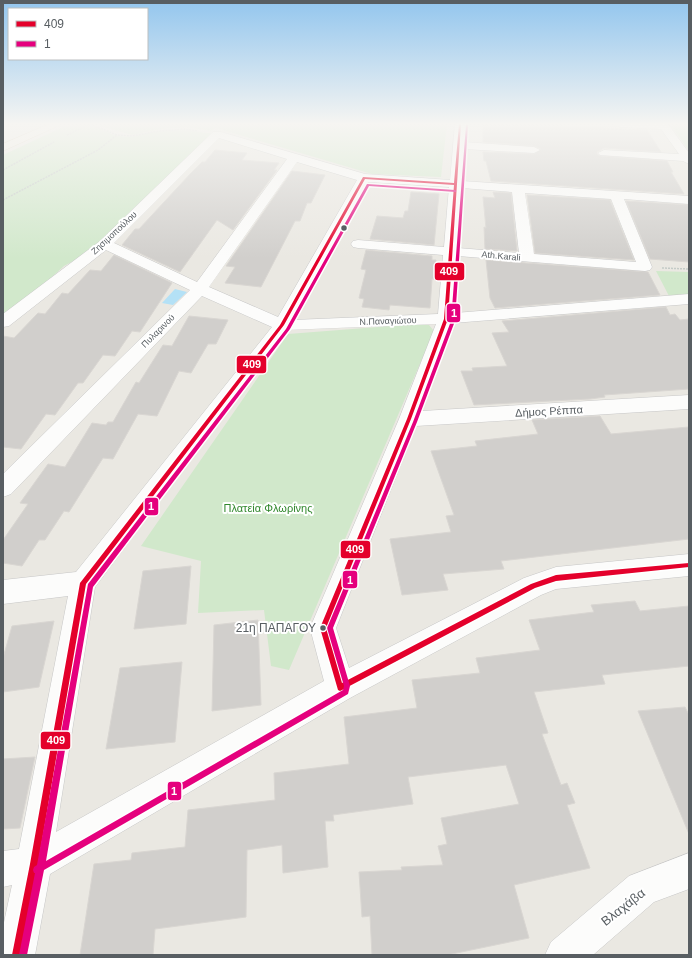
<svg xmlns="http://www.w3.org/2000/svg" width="692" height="958" font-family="Arial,sans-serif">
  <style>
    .green { fill: #d1e8cb }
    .water { fill: #b4e1f6 }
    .building { fill: #d1cfcc; stroke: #d9d6d2 }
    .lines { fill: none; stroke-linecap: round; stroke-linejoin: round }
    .street-casing { stroke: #c7c7c7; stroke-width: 1 }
    .primary-casing { stroke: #d5c6ad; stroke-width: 1 }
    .path { stroke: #c4cbc7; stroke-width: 1.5; stroke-dasharray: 2 1; stroke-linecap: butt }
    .street { fill: #fcfcfb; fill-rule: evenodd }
    .primary { fill: #f2eee5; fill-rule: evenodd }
    .bus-1-casing { stroke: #fff; stroke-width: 3 }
    .bus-2-casing { stroke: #fff; stroke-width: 3 }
    .bus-1 { fill: #e4002b; fill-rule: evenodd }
    .bus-2 { fill: #e5007d; fill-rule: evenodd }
    .bus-dot { fill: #585e62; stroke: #fff; stroke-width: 1.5 }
    .labels { text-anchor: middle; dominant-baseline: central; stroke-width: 4; stroke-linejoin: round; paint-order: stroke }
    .far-street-label { font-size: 9px; fill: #585e62; stroke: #fff }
    .street-label { font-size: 11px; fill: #585e62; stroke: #fff }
    .park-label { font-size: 11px; fill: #30872c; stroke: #fff }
    .near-bus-label { font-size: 12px; fill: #585e62; stroke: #fff; text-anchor: end }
    .near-street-label { font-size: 13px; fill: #585e62; stroke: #fff }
    .line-badge { stroke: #fff; stroke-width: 1.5 }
    .badge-label { font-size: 11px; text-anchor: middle; font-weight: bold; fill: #fff }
  </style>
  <rect width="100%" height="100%" fill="#eae8e2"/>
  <path class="green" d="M89,124l27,12 15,1 27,-6 26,-1 32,4 -112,111 -40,21 -61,56v-167l62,-29z
    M94,124h353l-6,53 -69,-3 -156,-46 -5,3 -25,-4 -25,2 -29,6z
    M670,124h19v27z
    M656,271l33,1v23l-20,1z
    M417,324l12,1 5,6 -145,339 -18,-4 -7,-56 -66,3 3,-52 -60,-15 147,-212z"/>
  <path class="water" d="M175,289l12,3 -14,13 -11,-2z"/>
  <path class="building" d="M483,124h40l124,6 14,22 -57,-4 -7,4v2l3,2 67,5 6,11h-2l13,22 -193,-13 -5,-20h-2l-1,-9 51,2 7,-5 -7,-3 -51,-4z
    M215,150l32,3 -5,7 37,3 -5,7h3l-44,60 -16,-10 -37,52 -58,-27 13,-16h4l52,-56 11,-11h3z
    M292,171l33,4 -14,28h-4l-7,18h-5l-34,66 -36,-4 10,-16 -9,-1z
    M411,192l28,2 -5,51 -64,-6 7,-23 26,2 2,-7h3z
    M493,192l18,1 6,58 -32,-2 -1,-22 2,1 -3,-31 12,1z
    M527,195l83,5 24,60 -99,-7z
    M626,201l63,4v57l-39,-3z
    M366,250l66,6v4h4l-2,19h-2l-2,29 -40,-3 -1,5 -27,-3 2,-8 -5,-1 7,-28 -5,-1z
    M114,255l58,28 -32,49 -8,-1 -17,25 -12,-1 -20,28h-5l-23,32 -9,-1 -25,35 -18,-2v-111l11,2 24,-25 7,1 17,-21 6,1 22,-24 11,1z
    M486,260l162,12 12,23 -165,13 -5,-10z
    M666,307l4,8 5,-1 5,6 9,-1v70l-85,6 1,2 -15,2 -116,6 -13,-34h12l-1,-3 35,-2 -15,-33 17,-1 -7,-11z
    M189,316l39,4 -12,24h-8l-17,29 -12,-2 -22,45 -19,-2 -25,45 -10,-1 -34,54 -5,-1 -19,29h-6l-17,26 -19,-3v-23l25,-36 -8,-1 28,-39 17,3 27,-44 14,2 2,-3h5l23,-40 3,1 24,-38 9,1z
    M600,416l11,18 78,-7v112l-188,22 3,8 -61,5 5,16 -46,5 -12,-56 61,-7 -5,-16 8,-1 -23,-64 46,-5 -2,-5 63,-7 -6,-14z
    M191,566l-5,58 -52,5 9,-58z
    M635,601l5,10 49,-5v60l-87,9 3,9 -71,8 14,41 -6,1 19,51 6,-2 8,20 -8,2 23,63 -76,17 15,53 -82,17h-75l-2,-39 -8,1 -3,-45 43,-2 -1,-3 42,-2 -5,-19 9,-2 -6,-26 78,-14 -13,-39 -98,12 5,27 -80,11 1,6h-9l3,46 -45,6 -1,-28 -35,5 -1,67 -91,12 -2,26h-73l14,-91 37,-4 1,-7 53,-6 3,-37 87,-10 -1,-27 75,-9 -5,-47 73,-9 -5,-28 68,-7 -4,-15 64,-8 -11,-30 65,-8 -3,-7z
    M258,620l3,85 -49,6 2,-86z
    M54,621l-15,66 -36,5v-34l9,-32z
    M182,662l-7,80 -69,7 14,-81z
    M685,707l4,8v119l-51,-123z
    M35,757l-15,71 -17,1v-70z"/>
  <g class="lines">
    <defs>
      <path id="street" d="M455,124h10l-1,18 70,5 6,3 -6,3 -70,-4 -2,32 227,15v8l-65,-5 28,68 -2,3 -5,1 -187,-15 -3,57 234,-19v10l-236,19 -31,88 267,-16v14l-273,17 -80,202 13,40 175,-90 32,-11 133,-13v22l-133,13 -15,6 -191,103 -300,176 -15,81h-32v-28l9,-42 -9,2v-36l16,-2 49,-253 -65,8v-24l73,-8 196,-245 -70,-31 -191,198 -8,3v-23l187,-184 -84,-40 -97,76 -6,1v-13l97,-73 113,-109h8l144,42 85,6zM219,138l68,21 -90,123 -83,-39zM297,162l60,18 -79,137 -69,-30zM368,182l81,5 -5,60 -86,-7 -5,1 -2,3 2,3 5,1 85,7 -5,59 -145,6zM462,188l50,4 7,61 -61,-5zM525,193l86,6 25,63 -102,-8zM436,324l-37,95 -89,209 14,53 -268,151 39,-245 192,-257z
        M615,124h53l21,29v11l-6,-3 -83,-6 -2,-2 6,-3 75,4 -18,-25 -41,-2z
        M689,853v36l-35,13 -61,53h-48l6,-13 78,-66z"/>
      <path id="primary" d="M49,124h13l-59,27v-7z"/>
    </defs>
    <use href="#street" class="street-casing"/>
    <use href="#primary" class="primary-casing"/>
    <path class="path" d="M90,124l27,11 15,1 27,-5 26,-2 13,2
      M67,135l23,-11
      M3,170l51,-28
      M3,200l95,-50 19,-15
      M662,268l27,1"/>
    <use href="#street" class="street"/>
    <use href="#primary" class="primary"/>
    <defs>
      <path id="bus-1" d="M459,124h2l-13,195 -37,100 -85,209 16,55 189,-99 25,-9 133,-12v4l-133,14 -21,7 -193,102 -2,1 -2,-1 -18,-62 87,-209 37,-100 10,-134 -89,-6 -81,146 -198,259 -48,280 -18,91h-8l18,-91 50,-281 200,-258 83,-148 91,6z"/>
      <path id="bus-2" d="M467,124l1,1 -13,196 -38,101 -84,206 17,58 -2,8 -304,176 -17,85h-8l16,-82h-1l-1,-3 1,-3 3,-2 51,-281 198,-255 81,-145 88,6 1,1v1l-87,-6 -79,143 -197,258 -47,274 297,-171 1,-4 -17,-58 86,-206 38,-101 15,-196z"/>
    </defs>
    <use href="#bus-1" class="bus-1-casing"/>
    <use href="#bus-2" class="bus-2-casing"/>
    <use href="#bus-1" class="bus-1"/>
    <use href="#bus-2" class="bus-2"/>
  </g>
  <linearGradient id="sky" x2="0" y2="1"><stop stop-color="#93c6ee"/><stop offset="0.48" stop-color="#f6f5f2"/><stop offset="1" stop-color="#f6f5f2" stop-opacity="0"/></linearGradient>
  <rect width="692" height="258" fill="url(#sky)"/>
  <g class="bus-dot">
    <circle cx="344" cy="228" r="3.5"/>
    <circle cx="323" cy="628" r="3.5"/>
  </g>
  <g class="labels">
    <g class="far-street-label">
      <text transform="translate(114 233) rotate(-43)">Ζησιμοπούλου</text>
      <text transform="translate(501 256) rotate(5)">Ath.Karali</text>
      <text transform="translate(388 321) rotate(-2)">Ν.Παναγιώτου</text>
      <text transform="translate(158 331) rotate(-45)">Πυλαρινού</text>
    </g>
    <g class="street-label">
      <text transform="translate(549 411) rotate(-3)">Δήμος Ρέππα</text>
    </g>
    <g class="park-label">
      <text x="268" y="508">Πλατεία Φλωρίνης</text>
    </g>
    <g class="near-bus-label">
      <text x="316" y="628">21η ΠΑΠΑΓΟΥ</text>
    </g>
    <g class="near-street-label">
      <text transform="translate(623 907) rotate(-38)">Βλαχάβα</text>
    </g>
  </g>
  <g class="line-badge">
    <rect x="434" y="262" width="31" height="19" rx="4" fill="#e4002b"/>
    <rect x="446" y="303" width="15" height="20" rx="4" fill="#e5007d"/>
    <rect x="236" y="355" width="31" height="19" rx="4" fill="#e4002b"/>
    <rect x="144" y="497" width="15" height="19" rx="4" fill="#e5007d"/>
    <rect x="340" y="540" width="31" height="19" rx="4" fill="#e4002b"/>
    <rect x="342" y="570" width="16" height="19" rx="4" fill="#e5007d"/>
    <rect x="40" y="731" width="31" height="19" rx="4" fill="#e4002b"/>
    <rect x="167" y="781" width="15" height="20" rx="4" fill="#e5007d"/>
  </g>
  <g class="badge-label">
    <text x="449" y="275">409</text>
    <text x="454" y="317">1</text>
    <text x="252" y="368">409</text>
    <text x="151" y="510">1</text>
    <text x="355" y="553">409</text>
    <text x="350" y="584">1</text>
    <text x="56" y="744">409</text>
    <text x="174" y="795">1</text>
  </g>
  <rect width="692" height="958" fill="none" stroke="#585e62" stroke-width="8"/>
  <rect x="8" y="8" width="140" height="52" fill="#ffffff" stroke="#bcbfc0"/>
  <rect x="16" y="21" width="20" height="6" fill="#e4002b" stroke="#bcbfc0"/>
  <text x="44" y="28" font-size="12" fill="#585e62">409</text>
  <rect x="16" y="41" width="20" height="6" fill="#e5007d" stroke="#bcbfc0"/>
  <text x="44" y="48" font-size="12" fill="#585e62">1</text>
</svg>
